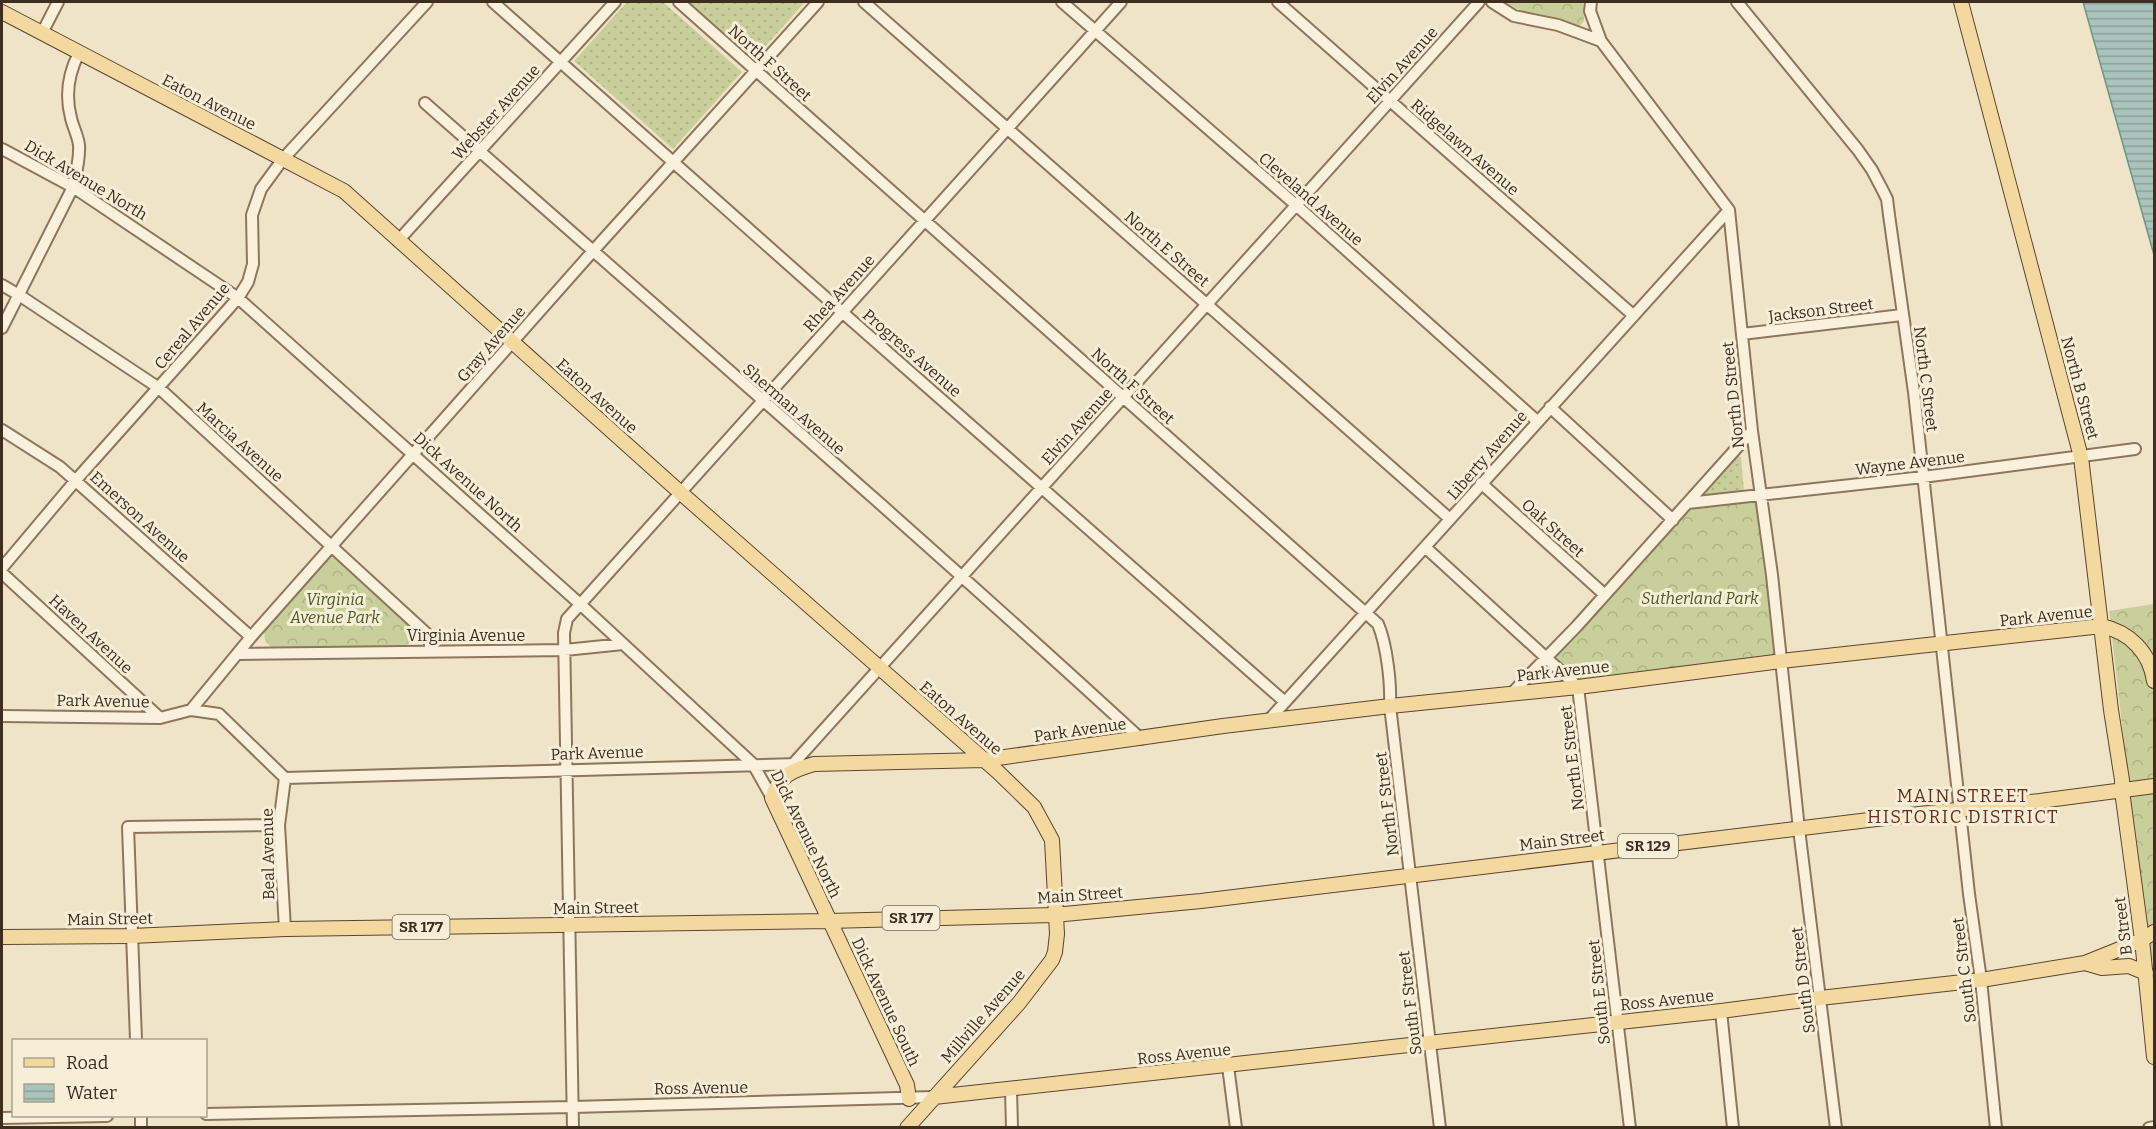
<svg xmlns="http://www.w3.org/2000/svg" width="2156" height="1129" font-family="Bitter,serif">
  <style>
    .grass { fill: url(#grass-dots) }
    .forest { fill: url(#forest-crowns) }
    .water { fill: url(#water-rules); stroke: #6f938a; stroke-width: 1.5 }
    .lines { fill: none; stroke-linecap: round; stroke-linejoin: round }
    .minor-casing { stroke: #8d765c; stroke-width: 14 }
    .major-casing { stroke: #5b4430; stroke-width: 16 }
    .minor { stroke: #faf1dc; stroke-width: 10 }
    .major { stroke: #f3d9a0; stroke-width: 14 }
    .labels { text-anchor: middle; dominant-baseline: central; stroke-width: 6; stroke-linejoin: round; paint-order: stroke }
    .shield { fill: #f7eed8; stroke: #756857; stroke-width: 1.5 }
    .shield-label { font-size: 15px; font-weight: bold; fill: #3d2e20 }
    .street-label { font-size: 16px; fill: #3d2e20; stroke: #f7eed8 }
    .park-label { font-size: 16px; font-style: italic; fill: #4d5a26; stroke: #f7eed8 }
    .neighbourhood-label { font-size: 18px; letter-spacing: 1.5px; fill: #6b2e1e; stroke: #f7eed8 }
  </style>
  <defs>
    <pattern id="grass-dots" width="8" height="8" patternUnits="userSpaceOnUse" patternTransform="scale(1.5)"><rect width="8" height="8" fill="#c9cf9b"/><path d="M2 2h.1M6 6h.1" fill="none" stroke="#aeb285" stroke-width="1.8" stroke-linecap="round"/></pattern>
    <pattern id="forest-crowns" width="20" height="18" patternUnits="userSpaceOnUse" patternTransform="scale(1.5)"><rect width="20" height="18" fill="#c9cf9b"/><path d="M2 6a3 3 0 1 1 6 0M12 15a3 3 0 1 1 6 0" fill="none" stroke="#aeb285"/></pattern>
    <pattern id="water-rules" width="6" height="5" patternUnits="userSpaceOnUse" patternTransform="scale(1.5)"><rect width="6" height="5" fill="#a9c4bc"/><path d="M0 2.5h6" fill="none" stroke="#8ba098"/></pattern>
  </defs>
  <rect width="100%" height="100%" fill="#f0e4c8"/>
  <path class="grass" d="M627,2h36l79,70 -69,77 -99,-88z
    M689,2h116l-51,57z
    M1735,455l6,2 3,34 -36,4 -4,-2v-4z"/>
  <path class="forest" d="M1506,2h77l1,19 -4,5c-8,-1 -15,-5 -23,-7 -23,-6 -30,-3 -51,-17z
    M1759,494l21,167 -202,26 -31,-30 141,-154z
    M329,557l8,1 75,66c4,11 2,15 -7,23l-131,2c-9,-6 -11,-11 -9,-22z
    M2154,604v356l-5,1 -40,-350z"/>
  <path class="water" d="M2083,2h71v253z"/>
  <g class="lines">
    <defs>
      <path id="minor" d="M493,2l349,310 443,390
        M679,2l699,622c9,22 13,59 12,82l50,422
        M864,2l586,517
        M1062,2l234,203 241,216
        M1278,2l355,313
        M1492,2l22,14 44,9 43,16
        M1591,2l-1,9 11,30 128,169 23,221 20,144 27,254 37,299
        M1737,2l121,148 14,20 10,19 5,10 2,16 25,177 55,502 12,86 15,148
        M42,33l16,-31
        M425,103c239,211 481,420 716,636
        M2,149l71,38 165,111 342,306 173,160 19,34
        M398,241l217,-239
        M2,285l17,10 140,93 267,245 4,8v9
        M2,328l71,-141c3,-14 7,-27 6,-42 -1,-9 -6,-18 -8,-27 -6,-23 -3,-44 8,-65
        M1742,334l160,-19
        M1550,407l123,113
        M2,430l58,37 191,170
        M1481,483l124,112
        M1688,503l235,-26 212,-28
        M1425,547l153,140 52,441
        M2,568l74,-88 162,-182 10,-16 5,-18 -1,-49 9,-26 22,-30 144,-157
        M2,573l158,145
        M237,654l328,-4 58,-6
        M1512,693l65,-67 175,-195
        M191,710l60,-73 342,-386 225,-249
        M2,716l158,2 31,-8 28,4 66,64 513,-14
        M1268,721l461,-511
        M793,764l686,-762
        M285,929l-6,-104 6,-47
        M1721,1011l12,117
        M136,1040l-8,-213 151,-2
        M1228,1066l8,62
        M1011,1090l1,38
        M206,1114l367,-7 361,-10
        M2,1118l105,-2
        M141,1128v-12
        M573,1128l-9,-495 3,-14 554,-617
        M2149,1128l5,-1"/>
      <path id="major" d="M1961,2l120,455 30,253 11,70v11l20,149 12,117
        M2,12l342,179 329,295 325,286 36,35 18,33 5,94 -2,18 -3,8 -33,43 -112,125
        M2,937l130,-1 153,-7 544,-8 225,-6 147,-14 709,-86 130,-14 114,-15
        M2085,963l17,5 27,-2 17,7
        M934,1097l787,-86 99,-13 161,-18 104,-17 57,-23 12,-8
        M909,1099l-2,-14 -135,-287c6,-22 21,-28 42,-34l170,-4 239,-34 167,-20 188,-19 212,-27 312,-34c28,6 48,27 52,55"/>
    </defs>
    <use href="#minor" class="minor-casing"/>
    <use href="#major" class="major-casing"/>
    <use href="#minor" class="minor"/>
    <use href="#major" class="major"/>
  </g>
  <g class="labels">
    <g class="shield">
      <rect x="1618" y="834" width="60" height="24" rx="4.5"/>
      <rect x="882.5" y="906" width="57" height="24" rx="4.5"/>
      <rect x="392.5" y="915" width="57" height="24" rx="4.5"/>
    </g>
    <g class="shield-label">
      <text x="1648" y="846">SR 129</text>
      <text x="911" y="918">SR 177</text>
      <text x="421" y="927">SR 177</text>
    </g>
    <g class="street-label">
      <text transform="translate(770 63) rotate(42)">North F Street</text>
      <text transform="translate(1402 65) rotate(-48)">Elvin Avenue</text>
      <text transform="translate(209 102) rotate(27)">Eaton Avenue</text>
      <text transform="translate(496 112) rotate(-48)">Webster Avenue</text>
      <text transform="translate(1465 147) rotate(41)">Ridgelawn Avenue</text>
      <text transform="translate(86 180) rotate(31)">Dick Avenue North</text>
      <text transform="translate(1311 199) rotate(41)">Cleveland Avenue</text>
      <text transform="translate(1167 249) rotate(41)">North E Street</text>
      <text transform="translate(839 293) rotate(-48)">Rhea Avenue</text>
      <text transform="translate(1821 310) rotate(-7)">Jackson Street</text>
      <text transform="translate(192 326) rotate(-50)">Cereal Avenue</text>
      <text transform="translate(491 344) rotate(-49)">Gray Avenue</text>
      <text transform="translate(912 353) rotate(41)">Progress Avenue</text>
      <text transform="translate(1926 379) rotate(83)">North C Street</text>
      <text transform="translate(1133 386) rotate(42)">North F Street</text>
      <text transform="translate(2080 388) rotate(75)">North B Street</text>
      <text transform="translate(1733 395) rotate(-96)">North D Street</text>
      <text transform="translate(597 396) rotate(42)">Eaton Avenue</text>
      <text transform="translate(794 409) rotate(41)">Sherman Avenue</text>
      <text transform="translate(1077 426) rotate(-48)">Elvin Avenue</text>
      <text transform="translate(240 442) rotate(42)">Marcia Avenue</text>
      <text transform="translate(1487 455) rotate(-49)">Liberty Avenue</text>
      <text transform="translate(1910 463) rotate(-7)">Wayne Avenue</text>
      <text transform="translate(468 482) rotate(42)">Dick Avenue North</text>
      <text transform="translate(140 517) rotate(42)">Emerson Avenue</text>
      <text transform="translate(1553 528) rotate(42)">Oak Street</text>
      <text transform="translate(2046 616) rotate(-6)">Park Avenue</text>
      <text transform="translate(91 634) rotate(43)">Haven Avenue</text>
      <text x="466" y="635">Virginia Avenue</text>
      <text transform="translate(1563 671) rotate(-6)">Park Avenue</text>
      <text transform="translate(103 701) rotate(1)">Park Avenue</text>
      <text transform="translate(961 718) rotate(41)">Eaton Avenue</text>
      <text transform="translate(1080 730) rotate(-8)">Park Avenue</text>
      <text transform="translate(597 753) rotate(-2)">Park Avenue</text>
      <text transform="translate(1572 758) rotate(-97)">North E Street</text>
      <text transform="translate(1387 804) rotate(-97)">North F Street</text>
      <text transform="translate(806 834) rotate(64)">Dick Avenue North</text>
      <text transform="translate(1562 840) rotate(-7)">Main Street</text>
      <text transform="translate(268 854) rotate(-91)">Beal Avenue</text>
      <text transform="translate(1080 895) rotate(-4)">Main Street</text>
      <text transform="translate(596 908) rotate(-1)">Main Street</text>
      <text transform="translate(110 919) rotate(-1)">Main Street</text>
      <text transform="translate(2123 926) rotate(-97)">B Street</text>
      <text transform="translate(1964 970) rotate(-97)">South C Street</text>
      <text transform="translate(1803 980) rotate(-97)">South D Street</text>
      <text transform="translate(1599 992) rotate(-96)">South E Street</text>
      <text transform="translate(1667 1000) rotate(-6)">Ross Avenue</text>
      <text transform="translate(886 1002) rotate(65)">Dick Avenue South</text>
      <text transform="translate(1410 1003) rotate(-97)">South F Street</text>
      <text transform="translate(983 1016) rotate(-49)">Millville Avenue</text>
      <text transform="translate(1184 1054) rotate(-6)">Ross Avenue</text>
      <text transform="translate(701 1088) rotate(-1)">Ross Avenue</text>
    </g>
    <g class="park-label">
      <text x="1700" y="598">Sutherland Park</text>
      <text x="335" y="599">Virginia<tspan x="335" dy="18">Avenue Park</tspan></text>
    </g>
    <g class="neighbourhood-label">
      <text x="1963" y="796">MAIN STREET<tspan x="1963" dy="21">HISTORIC DISTRICT</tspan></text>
    </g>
  </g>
  <rect width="2156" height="1129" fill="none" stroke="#3d2e20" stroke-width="6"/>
  <rect x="12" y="1039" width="195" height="78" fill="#f7eed8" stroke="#ada18e" stroke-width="1.5"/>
  <rect x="24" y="1058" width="30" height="9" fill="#f3d9a0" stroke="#ada18e" stroke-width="1.5"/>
  <text x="66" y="1069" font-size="18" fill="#3d2e20">Road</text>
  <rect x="24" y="1084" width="30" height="18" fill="url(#water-rules)" stroke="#ada18e" stroke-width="1.5"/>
  <text x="66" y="1099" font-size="18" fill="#3d2e20">Water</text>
</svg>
